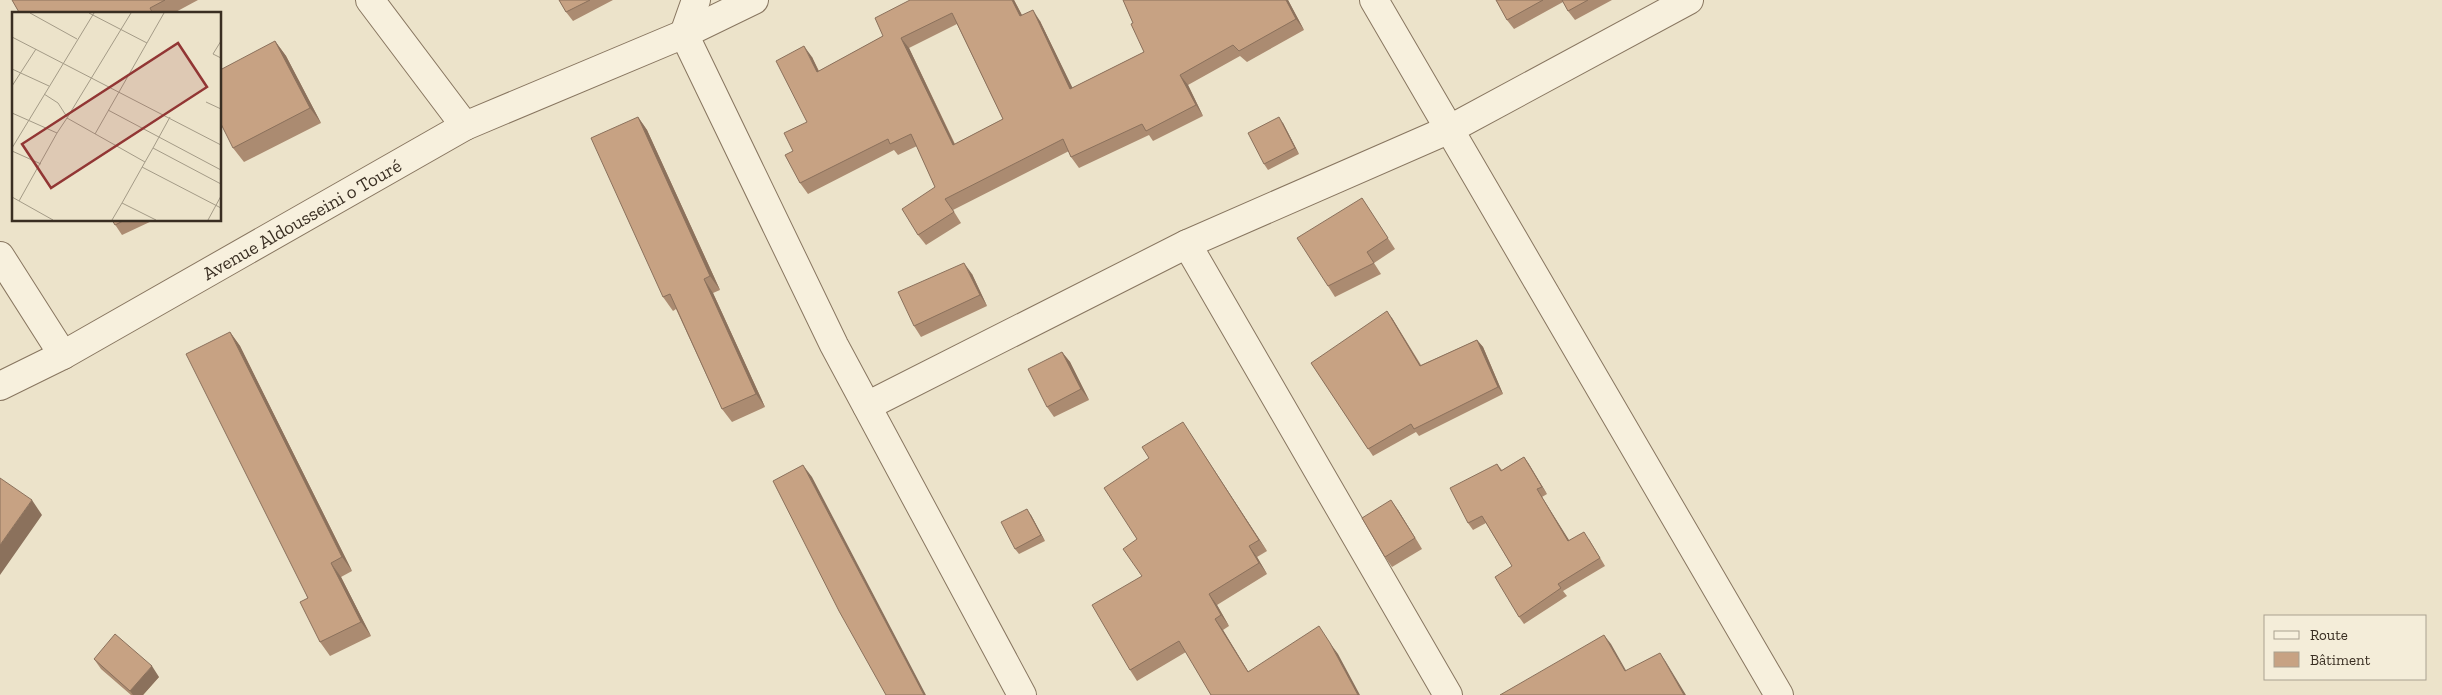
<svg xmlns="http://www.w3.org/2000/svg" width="2442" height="695" font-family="'Zilla Slab',serif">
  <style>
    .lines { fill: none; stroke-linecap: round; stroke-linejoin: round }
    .minor-casing { stroke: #887660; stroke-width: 30 }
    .minor { stroke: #f7f0dd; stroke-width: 28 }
    .wall { fill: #ab8b71; fill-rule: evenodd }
    .shaded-wall { fill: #8b715c }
    .building { fill: #c7a283; stroke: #8b715c; fill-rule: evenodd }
    .labels { text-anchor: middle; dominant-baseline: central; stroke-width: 4; stroke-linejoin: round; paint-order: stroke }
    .street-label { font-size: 19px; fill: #392e22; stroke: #f4edd9 }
    .inset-road { fill: none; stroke: #a49b87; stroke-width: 1 }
    .view { fill: #923634; fill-opacity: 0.15; stroke: #923634; stroke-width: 2.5 }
    .inset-edge { fill: none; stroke: #392e22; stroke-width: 2.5 }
  </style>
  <rect width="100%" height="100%" fill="#ece3ca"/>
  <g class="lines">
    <defs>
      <g id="minor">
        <path d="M1374,0l405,695"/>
        <path d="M684,34l70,-34"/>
        <path d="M684,34l12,-34"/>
        <path d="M465,126l219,-92 150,311 188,350"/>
        <path d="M1187,244l261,451"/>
        <path d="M0,256l63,99"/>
        <path id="s1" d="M0,386l63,-31 402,-229 -95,-126"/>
        <path d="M867,406l320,-162 263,-115 239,-129"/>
      </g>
    </defs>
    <use href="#minor" class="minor-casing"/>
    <use href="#minor" class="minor"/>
  </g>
  <path class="wall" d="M12,0h186l-26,14h-152z
    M559,0h54l-40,21 -7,-9z
    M910,0h104l8,15 18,6 32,67 72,-36 -11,-29 -10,-23h165l16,30 -57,32 -7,-6 -52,29 15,31 -50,25 -4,-6 -70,33 -8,-11 -2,-6 -116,59 8,13 -35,22 -8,-10 17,-48 -18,-41 -19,9 -4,-5 -86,44 -8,-11 -7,-32 14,-29 5,-65 7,14 64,-35zM957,24l46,95 -48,25 -46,-96z
    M1496,0h116l-37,20 -7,-9 -5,-9 -49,27 -7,-9z
    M275,41l11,15 35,67 -77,39 -11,-14z
    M638,117l9,13 73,160 -7,3 52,114 -33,15 -10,-13 -46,-100 -3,2 -10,-14z
    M1283,123l16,31 -31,16 -4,-6z
    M1362,198l33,51 -21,14 7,11 -46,23 -7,-11z
    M112,220h42l-32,15z
    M972,274l15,32 -66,31 -7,-11z
    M1392,318l29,47 56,-25 6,7 20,47 -84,42 -3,-4 -43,24 -62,-93z
    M230,332l10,14 112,225 -11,6 30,59 -41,20 -10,-14z
    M1062,352l8,10 19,38 -35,17 -7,-10z
    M1190,433l77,118 -10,6 10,17 -50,31 12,21 -6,4 25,41 90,-17 -127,41 -25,-43 -49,29 -7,-11 12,-94 -5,-37z
    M1524,457l23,37 -5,3 27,44 20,-2 16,27 -42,25 4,5 -43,28 -5,-7 -7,-51 -26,-43 -13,7 -5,-7 29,-59 5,6z
    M1398,510l24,39 -30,18 -7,-10z
    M1031,515l14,26 -26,13 -4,-5z
    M94,659l65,18 -16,18h-12l-30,-26z"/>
  <path class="shaded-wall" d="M1012,0h2l14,27 -8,-11z
    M1286,0h2l16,30 -8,-11z
    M1033,10l7,11 38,78 -8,-10z
    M901,38l8,10 51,108 -7,-11z
    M275,41l11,15 35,67 -11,-15z
    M804,46l8,11 12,26 -7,-11z
    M1180,75l8,10 15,31 -7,-11z
    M638,117l9,13 73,160 -10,-14z
    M1279,117l4,6 16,31 -4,-6z
    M964,263l8,11 15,32 -7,-11z
    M704,279l9,14 52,114 -9,-13z
    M1387,311l5,7 33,55 -5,-7z
    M230,332l10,14 112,225 -10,-14z
    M1477,340l6,7 20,47 -5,-7z
    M1062,352l8,10 19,38 -8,-11z
    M1183,422l7,11 77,118 -8,-11z
    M1524,457l5,7 18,30 -5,-7z
    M803,465l9,12 114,218h-2z
    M1537,489l5,8 32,51 -6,-7z
    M32,500l10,15 -42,60v-30z
    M1391,500l7,10 24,39 -7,-11z
    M1027,509l4,6 14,26 -4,-6z
    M1249,546l8,11 10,17 -8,-11z
    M331,563l10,14 30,59 -10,-14z
    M1209,594l8,11 12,21 -8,-11z
    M1215,619l8,11 32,53 -7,-11z
    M1604,635l7,9 21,37 -7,-10z
    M1330,643l8,11 22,41h-2z
    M1660,653l6,9 20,33h-2z
    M152,666l7,11 -16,18h-10l-3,-4z"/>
  <path class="building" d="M12,0h153l-15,8 3,6h-133z
    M559,0h31l-24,12z
    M910,0h102l8,16 13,-6 37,79 74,-37 -13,-28 2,-1 -10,-23h163l10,19 -57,32 -6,-6 -53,30 16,30 -50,26 -4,-7 -71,33 -8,-18 -118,60 9,13 -36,23 -16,-26 33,-22 -24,-53 -21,10 -2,-5 -88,44 -15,-28 8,-4 -9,-18 23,-11 -31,-61 28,-15 13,26 66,-36 -8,-18zM952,13l51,106 -50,26 -52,-107z
    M1496,0h47l-36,20z
    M1562,0h26l-20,11z
    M275,41l35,67 -77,40 -13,-26v-52z
    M638,117l72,159 -6,3 52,115 -34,15 -52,-115 -7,3 -72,-159z
    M1279,117l16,31 -31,16 -16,-31z
    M1362,198l26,40 -21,14 7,11 -46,23 -31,-48z
    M112,220h13l-10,5z
    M964,263l16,32 -66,31 -16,-34z
    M1387,311l33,55 57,-26 21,47 -84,42 -3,-5 -43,25 -57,-86z
    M230,332l112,225 -11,6 30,59 -41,20 -20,-40 8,-4 -122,-244z
    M1062,352l19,37 -34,18 -19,-38z
    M1183,422l76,118 -10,6 10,17 -50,31 12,21 -6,4 33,53 71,-46 11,17 28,52h-147l-32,-54 -49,29 -38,-65 50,-29 -19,-27 14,-10 -33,-51 45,-30 -7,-11z
    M1524,457l18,30 -5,2 31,52 16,-9 16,26 -42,26 3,4 -42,29 -24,-40 17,-11 -30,-50 -14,7 -18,-35 47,-24 4,7z
    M803,465l121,230h-38l-47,-84 -66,-130z
    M0,478l32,22 -32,45z
    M1391,500l24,38 -30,19 -23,-39z
    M1027,509l14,26 -26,14 -14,-27z
    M115,634l37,32 -22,25 -36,-32z
    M1604,635l21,36 35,-18 24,42h-184z"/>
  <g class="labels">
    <g class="street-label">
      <text stroke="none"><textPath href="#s1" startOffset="345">Avenue Aldousseini o Touré</textPath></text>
    </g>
  </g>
  <g transform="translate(12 12)">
    <rect width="209" height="209" fill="#ece3ca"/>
    <path class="inset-road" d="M18,1l47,26M77,1l58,30M0,25l209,108M209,29l-8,13 8,4M0,57l37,17M0,74l24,-37M32,82l14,9 9,14M194,90l15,7M96,98l113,60M0,101l45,20 -38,68M55,106l64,-105M45,121l10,-15 78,44 -23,41M83,122l69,-121M0,136l82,-135M141,136l17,-31M0,139l29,13M133,150l8,-14 68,36M130,155l79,41M0,185l41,23M100,208l10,-17 34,17M196,208l13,-24"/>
    <path class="view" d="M166,31l29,44 -156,101 -29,-44z"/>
    <rect width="209" height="209" class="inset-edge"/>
  </g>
  <rect x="2264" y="615" width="162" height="65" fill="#f4edd9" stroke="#a9a190"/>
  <rect x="2274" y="631" width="25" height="8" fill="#f7f0dd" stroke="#a9a190"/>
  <text x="2310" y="640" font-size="15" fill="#392e22">Route</text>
  <rect x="2274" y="652" width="25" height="15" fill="#c7a283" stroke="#a9a190"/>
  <text x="2310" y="665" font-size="15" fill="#392e22">Bâtiment</text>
</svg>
